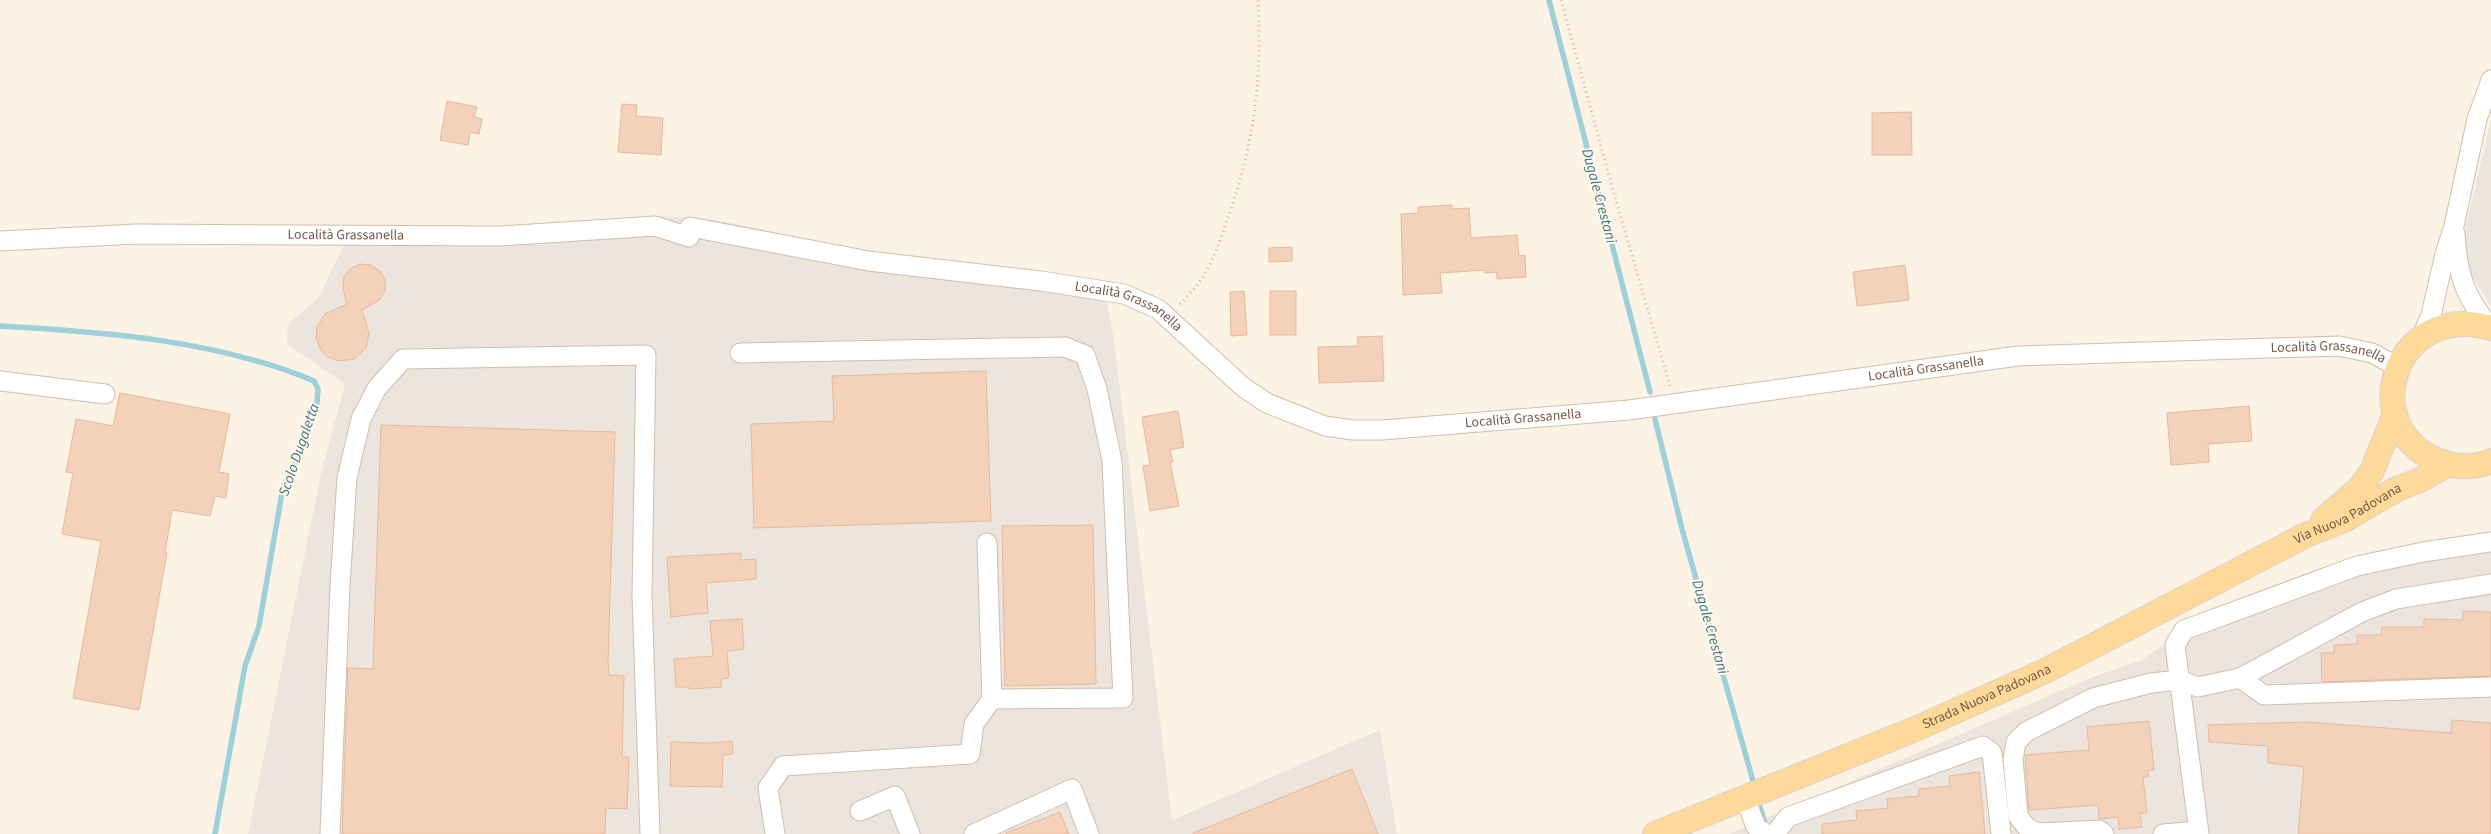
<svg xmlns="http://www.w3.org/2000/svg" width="2491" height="834" font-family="'Source Sans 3',sans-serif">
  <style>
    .industrial { fill: #ece5de }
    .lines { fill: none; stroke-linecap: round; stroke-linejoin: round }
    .stream { stroke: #9dd0da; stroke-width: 5.5 }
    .building { fill: #f4d2ba; stroke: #e7b89a }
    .minor-casing { stroke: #d1bdac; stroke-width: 21 }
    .major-casing { stroke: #d9d1cc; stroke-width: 26 }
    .path { stroke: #d9b59d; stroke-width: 3; stroke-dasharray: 1 4; stroke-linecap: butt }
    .minor { stroke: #fff; stroke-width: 19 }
    .major { stroke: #feda9a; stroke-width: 24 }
    .labels { text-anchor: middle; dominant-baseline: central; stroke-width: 4; stroke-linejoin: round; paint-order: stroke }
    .street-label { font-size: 14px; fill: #775948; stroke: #fff7eb }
    .water-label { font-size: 15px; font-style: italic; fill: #3e7784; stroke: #fff7eb }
  </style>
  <rect width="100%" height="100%" fill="#fdf3e4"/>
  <path class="industrial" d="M2491,119v187l-26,-40 -1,-18 1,-18z
    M660,216l54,4 159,33 231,32 10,55 58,480 208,-90 17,104h-1149l73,-360 24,-90 -58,-40 1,-20 31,-27 34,-71 157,2z
    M2491,542v292h-762l364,-157 49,-17 42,-30 138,-53z"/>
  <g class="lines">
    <path class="stream" d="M1549,0l101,392
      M0,326c105,6 216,14 314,55l4,8 -1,14 -14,46 -20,38 -24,139 -14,40 -30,168
      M1655,419l27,110 73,259
      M1757,797l9,30"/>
  </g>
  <path class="building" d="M447,101l30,6 -3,10 8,2 -3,15 -9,-2 -2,13 -28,-5z
    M622,104l15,1 -1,11 27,2 -2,37 -43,-3z
    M1911,112l1,43h-40v-42z
    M1452,205v4l17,-1 2,30 46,-3 2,21 6,-1 1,22 -29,2v-7l-12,1v-3l-45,3 2,20 -39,2 -2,-81 17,-1v-6z
    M1292,247v14l-23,1v-14z
    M360,264l11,1 9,6 5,9v11l-6,9 -17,10 7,23 -3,15 -12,11 -16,2 -10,-4 -7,-7 -5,-12 1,-11 8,-13 22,-10 -4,-16 1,-11 6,-8z
    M1905,265l4,35 -52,6 -4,-34z
    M1244,291l3,44 -16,1 -1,-44z
    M1270,291h26v44h-26z
    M1382,336l2,45 -65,2 -1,-36 40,-1 -1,-9z
    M986,371l5,150 -237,7 -3,-104 83,-3 -2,-45z
    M120,393l110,21 -11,58 10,2 -3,24 -11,-2 -5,20 -38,-6 -7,43h2l-28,157 -66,-12 28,-157 -39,-7 11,-61 -7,-1 10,-53 37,7z
    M2249,406l3,35 -44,3 1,18 -38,3 -4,-52z
    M1178,411l6,36 -14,3 3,12h-3l9,44 -29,5 -7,-45 7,-1 -8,-48z
    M381,425l234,7 -7,230 1,13 15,1 -2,81h7l-2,52 -21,-1 -1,26h-263l6,-166 25,1z
    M1093,525l3,159 -91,2 -3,-160z
    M741,553v7l15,-1v20l-50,4 2,30 -37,4 -4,-60z
    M2463,611l28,1v64l-169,6 -1,-29h13v-8l23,-1v-9h24l1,-8h42v-8l39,1z
    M742,619l2,30 -17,2 2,27 -8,1v8l-32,2v-2h-13l-2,-28 39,-3 -3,-35z
    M2452,720l39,3v111h-193l6,-67 -36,-4v-17l-59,-4 -1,-17 99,-3 144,11z
    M2149,721l5,49h-6v7h-5l4,36h-7l2,14 -23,2 -1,-12 -19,2 -1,-14 -69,5 -4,-55 64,-5 -2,-23z
    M732,741l1,13 -10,1 -1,32 -52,-1 1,-44 40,1z
    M1352,769l26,65h-185v-1z
    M1979,772l6,62h-163v-10l35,-4 -1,-9 32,-3 -1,-9 32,-3v-7l31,-3 -1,-10z
    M1060,812l9,22h-63v-1z"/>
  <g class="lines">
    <defs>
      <g id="minor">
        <path id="s1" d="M690,227l179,34 172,20 83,13 34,15 85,78 24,16 58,23 28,4h29l247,-20 389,-54 321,-10 33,7 26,14"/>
        <path d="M2455,234c3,43 9,60 35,94"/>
        <path id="s2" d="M0,241l136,-7 363,2 156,-10 34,11"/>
        <path d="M2422,336l9,-21 14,-61 9,-28 23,-107 14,-39"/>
        <path d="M740,353l325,-6 20,8 12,34 15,72 11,237 -131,1 -18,25 -4,30 -187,12 -15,22 7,46"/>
        <path d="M0,381l105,13"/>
        <path d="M987,543l5,156"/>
        <path d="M2240,678l24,17 227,-8"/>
        <path d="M1745,798l11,29 10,7"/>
        <path d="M860,811l35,-15 15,38"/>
        <path d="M330,834l10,-249 7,-107 14,-59 16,-31 26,-29 243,-4 -4,240 8,239"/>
        <path d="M974,834l98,-45 17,45"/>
        <path d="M1775,834l13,-17 195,-71 9,7 9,81"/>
        <path d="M2104,834l-5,-4 -60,3 -11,-4 -10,-13 -5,-57 3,-17 10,-10 67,-34 58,-15 28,-3 19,7 42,-9 122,-66 34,-13 95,-15"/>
        <path d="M2163,834l35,-3"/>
        <path d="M2199,834l-24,-189 9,-15 173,-64 66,-14 68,-10"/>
      </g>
      <g id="major">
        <path d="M2491,328c-97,-28 -137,100 -52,133 16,7 36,7 52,0"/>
        <path d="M2323,520l37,-32 12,-17 23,-57"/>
        <path id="s3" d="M1655,834l258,-104 132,-59 261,-136 38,-15 53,-31 23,-9 27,-15"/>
      </g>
    </defs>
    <use href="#minor" class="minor-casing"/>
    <use href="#major" class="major-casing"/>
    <path class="path" d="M1561,0l51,187 58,199
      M1180,304c8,-9 18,-18 24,-29 11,-18 18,-40 25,-60 26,-76 33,-135 29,-215"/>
    <use href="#minor" class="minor"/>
    <use href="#major" class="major"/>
  </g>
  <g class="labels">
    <g class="street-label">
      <text stroke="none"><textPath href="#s2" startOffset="346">Località Grassanella</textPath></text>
      <text stroke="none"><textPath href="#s1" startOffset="448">Località Grassanella</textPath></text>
      <text stroke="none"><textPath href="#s1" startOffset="1692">Località Grassanella</textPath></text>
      <text stroke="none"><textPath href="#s1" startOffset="1288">Località Grassanella</textPath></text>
      <text stroke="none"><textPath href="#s1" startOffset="882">Località Grassanella</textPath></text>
      <text stroke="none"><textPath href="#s3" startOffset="764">Via Nuova Padovana</textPath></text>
      <text stroke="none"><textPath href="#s3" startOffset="359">Strada Nuova Padovana</textPath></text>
    </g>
    <g class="water-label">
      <text transform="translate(1599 196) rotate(75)">Dugale Crestani</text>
      <text transform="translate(299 450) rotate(-71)">Scolo Dugaletta</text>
      <text transform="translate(1710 627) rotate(74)">Dugale Crestani</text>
    </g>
  </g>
</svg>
